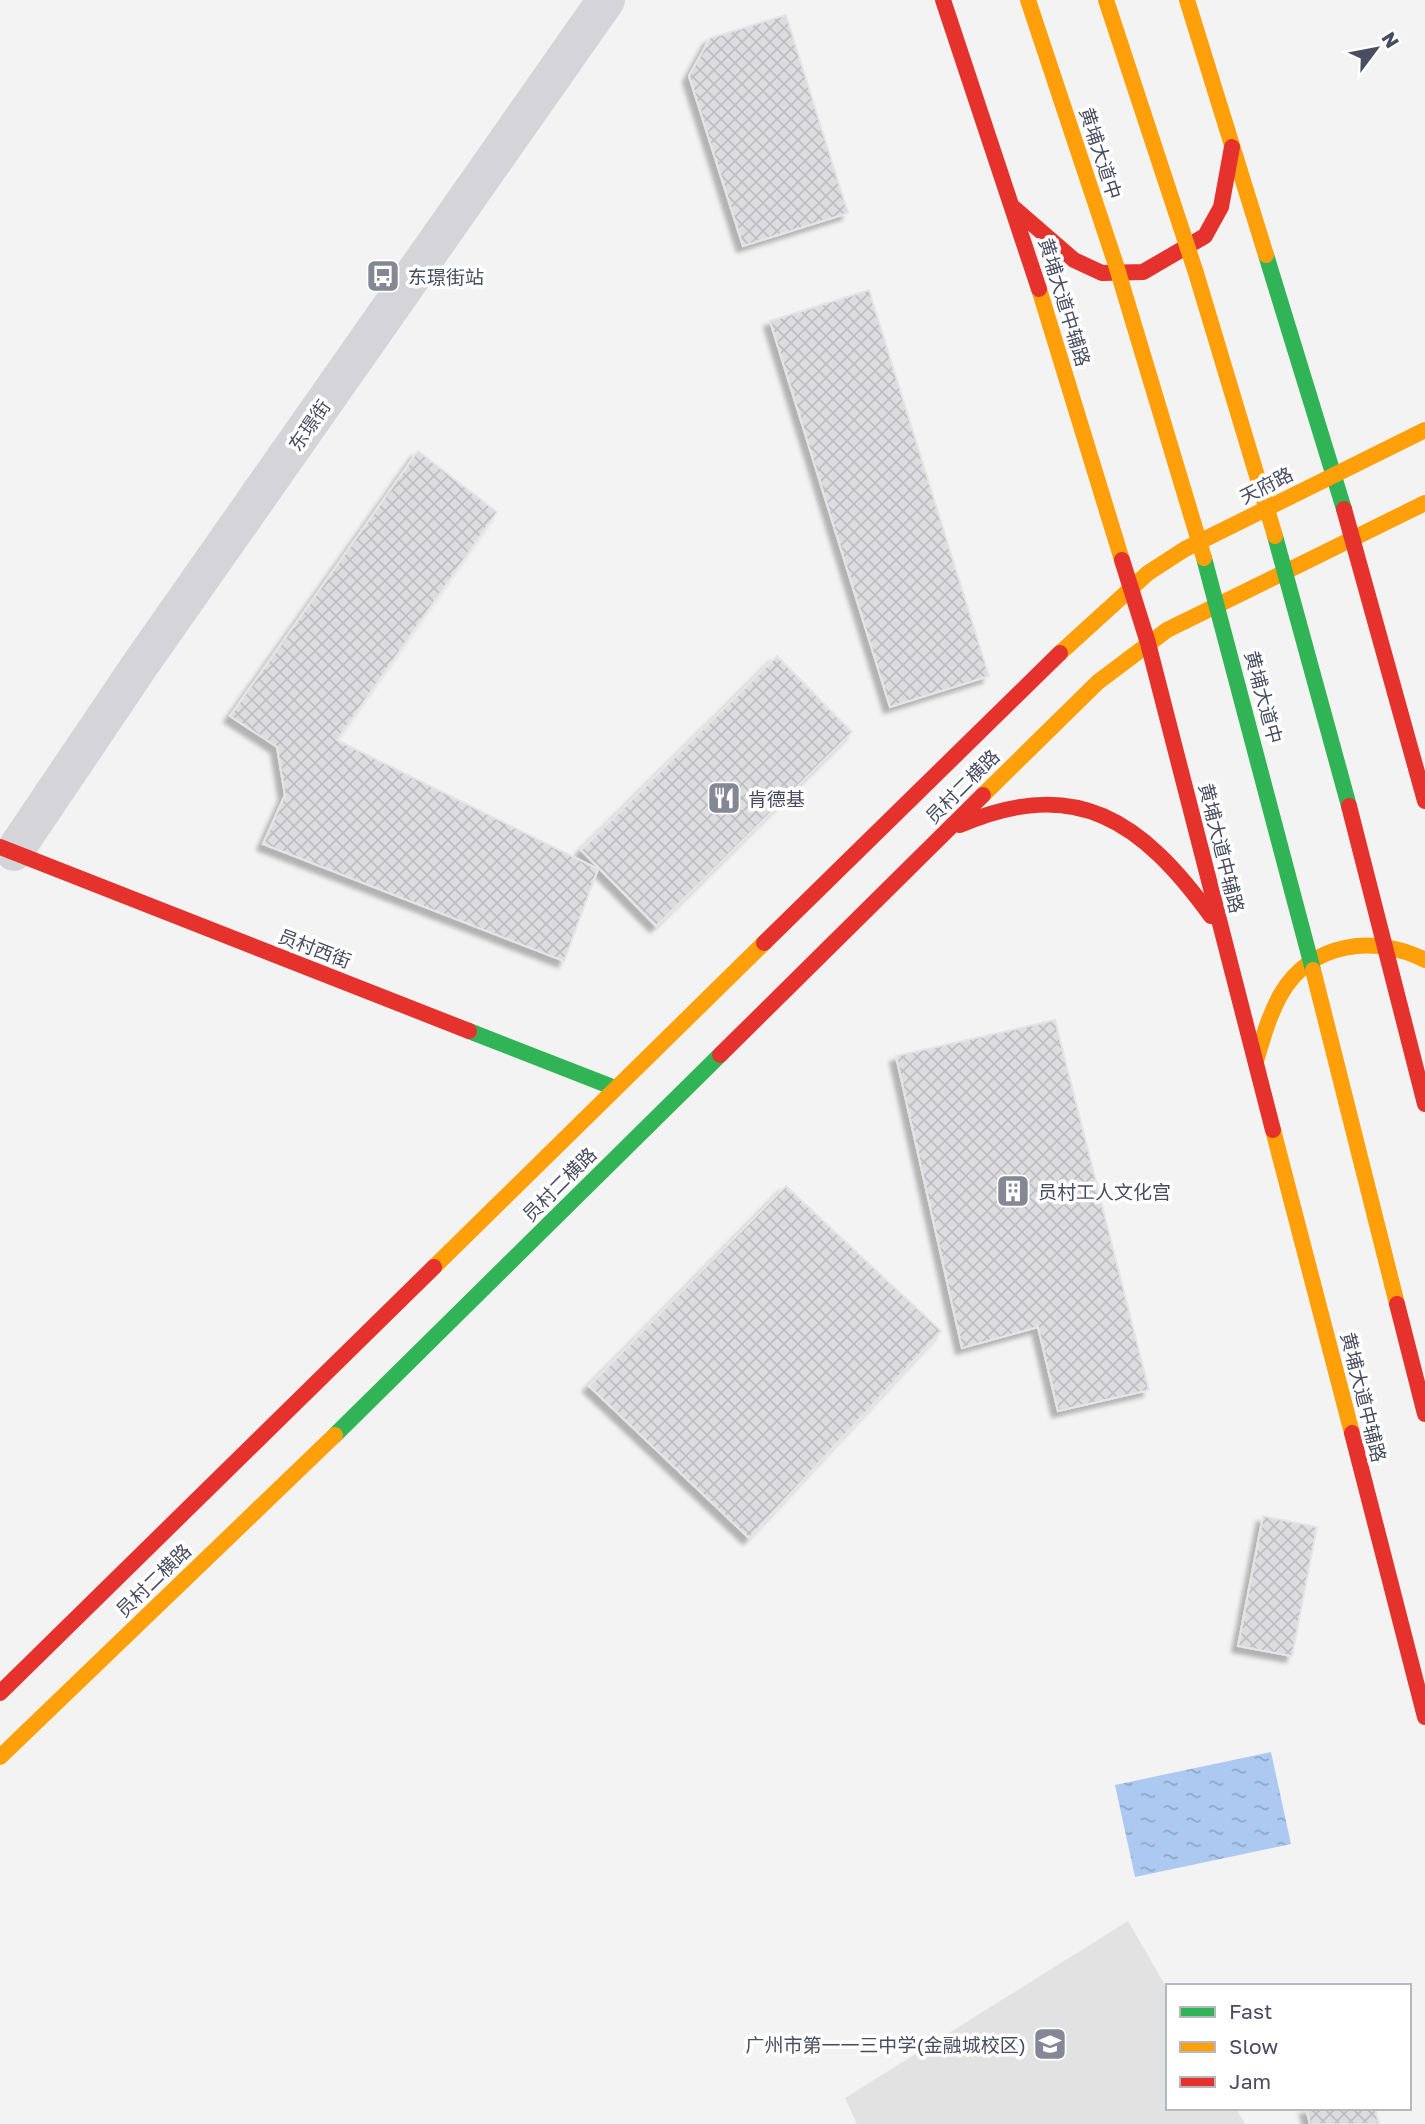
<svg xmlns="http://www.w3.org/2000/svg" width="1425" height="2124" font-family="'Golos Text','Noto Sans SC',sans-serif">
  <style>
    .education { fill: #e2e2e3 }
    .water { fill: url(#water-ripples) }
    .building { fill: url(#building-cross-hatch); stroke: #e5e5e6; stroke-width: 2; filter: url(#shadow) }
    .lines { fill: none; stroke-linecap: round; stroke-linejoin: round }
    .street { stroke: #d5d5d9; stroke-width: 38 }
    .fast { stroke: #30b455; stroke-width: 16 }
    .slow { stroke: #ff9f0a; stroke-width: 16 }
    .jam { stroke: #e5322d; stroke-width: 16 }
    .fast-bridge { stroke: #30b455; stroke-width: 16 }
    .slow-bridge { stroke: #ff9f0a; stroke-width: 16 }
    .jam-bridge { stroke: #e5322d; stroke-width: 16 }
    .labels { text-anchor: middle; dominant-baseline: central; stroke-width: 7; stroke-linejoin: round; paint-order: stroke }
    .street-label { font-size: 19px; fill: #494d61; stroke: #fff }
    .poi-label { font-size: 19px; fill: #494d61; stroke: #fff; text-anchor: start }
  </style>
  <defs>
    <pattern id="water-ripples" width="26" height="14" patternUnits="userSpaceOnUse" patternTransform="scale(1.75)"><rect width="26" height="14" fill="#accaf1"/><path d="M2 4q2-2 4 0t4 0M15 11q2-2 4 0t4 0" fill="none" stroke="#8ea6c7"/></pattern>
    <pattern id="building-cross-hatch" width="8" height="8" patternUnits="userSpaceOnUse" patternTransform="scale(1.75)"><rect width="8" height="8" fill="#dddcdf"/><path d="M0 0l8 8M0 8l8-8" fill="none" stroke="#bfbec2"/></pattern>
    <filter id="shadow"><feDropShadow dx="-6" dy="6" stdDeviation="2" flood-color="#0004"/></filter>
  </defs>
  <rect width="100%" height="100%" fill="#f4f3f3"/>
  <path class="education" d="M1128,1921l40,69v118h68l9,16h-388l-12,-26z"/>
  <path class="water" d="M1271,1752l20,92 -156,33 -20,-92z"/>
  <path class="building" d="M786,15l62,198 -105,33 -54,-170 21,-38z
    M869,290l120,386 -99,31 -120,-386z
    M418,451l79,61 -160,228 261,129 -34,92 -301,-117 22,-49 -8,-48 -47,-31z
    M777,656l75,76 -196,194 -75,-76z
    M1055,1020l94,370 -91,21 -20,-84 -76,21 -66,-292z
    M786,1186l155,145 -192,207 -160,-152z
    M1263,1516l54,11 -25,129 -54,-10z
    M1306,2108h69l4,16h-69z"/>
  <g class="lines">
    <path class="street" d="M14,852l126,-187 466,-665"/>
    <path class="fast" d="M1266,255l78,254
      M469,1031l146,57
      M335,1435l385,-380"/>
    <path class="slow" d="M1187,0l79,255
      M1039,289l83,271
      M1060,653l88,-80 37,-24 240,-119
      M983,795l115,-113 69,-52 258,-127
      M1256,1061c7,-23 13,-46 25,-67 30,-52 94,-60 144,-34
      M1273,1130l79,303
      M434,1267l330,-324
      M0,1757l335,-322"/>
    <path class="jam" d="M943,0l96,289
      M1014,208l60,52 28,13 41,-1 62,-36 16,-29 11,-60
      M1344,509l81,292
      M1122,560l26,83 125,487
      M960,825c116,-50 182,-4 251,91
      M0,847l469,184
      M764,943l296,-290
      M720,1055l263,-260
      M1352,1433l73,284
      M0,1693l434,-426"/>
    <path class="fast-bridge" d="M1275,536l74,270
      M1204,558l109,412"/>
    <path class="slow-bridge" d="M1028,0l88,265 88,293
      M1106,0l90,273 79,263
      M1313,970l84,334"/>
    <path class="jam-bridge" d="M1349,806l76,298
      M1397,1304l28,110"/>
  </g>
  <defs>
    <symbol id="bus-square" viewBox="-11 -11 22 22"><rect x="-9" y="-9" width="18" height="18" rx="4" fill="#858794" stroke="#fff"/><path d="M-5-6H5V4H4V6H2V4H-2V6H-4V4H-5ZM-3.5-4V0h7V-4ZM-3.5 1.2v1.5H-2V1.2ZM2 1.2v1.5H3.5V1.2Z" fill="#fff"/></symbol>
    <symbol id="restaurant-square" viewBox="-11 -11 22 22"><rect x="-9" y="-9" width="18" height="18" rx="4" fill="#858794" stroke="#fff"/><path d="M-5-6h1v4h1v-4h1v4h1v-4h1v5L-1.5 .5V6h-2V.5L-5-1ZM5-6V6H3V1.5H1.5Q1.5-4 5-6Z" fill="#fff"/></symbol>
    <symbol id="building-square" viewBox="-11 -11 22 22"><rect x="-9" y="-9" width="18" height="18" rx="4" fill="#858794" stroke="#fff"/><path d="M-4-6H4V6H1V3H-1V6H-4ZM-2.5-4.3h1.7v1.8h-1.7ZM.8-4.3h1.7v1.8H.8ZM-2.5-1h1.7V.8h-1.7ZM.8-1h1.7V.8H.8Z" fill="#fff"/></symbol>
    <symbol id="school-square" viewBox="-11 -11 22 22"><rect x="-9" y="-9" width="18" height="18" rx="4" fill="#858794" stroke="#fff"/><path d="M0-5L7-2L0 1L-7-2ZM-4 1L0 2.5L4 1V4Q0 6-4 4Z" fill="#fff"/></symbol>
  </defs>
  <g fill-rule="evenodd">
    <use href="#bus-square" x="364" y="257" width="38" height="38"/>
    <use href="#restaurant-square" x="705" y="779" width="38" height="38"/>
    <use href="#building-square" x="994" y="1172" width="38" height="38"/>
    <use href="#school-square" x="1031" y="2025" width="38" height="38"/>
  </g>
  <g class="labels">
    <g class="street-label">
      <text transform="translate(1101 153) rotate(72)">黄埔大道中</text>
      <text transform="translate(1065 302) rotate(73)">黄埔大道中辅路</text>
      <text transform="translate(309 425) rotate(-55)">东璟街</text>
      <text transform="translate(1266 485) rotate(-27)">天府路</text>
      <text transform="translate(1264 697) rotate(75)">黄埔大道中</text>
      <text transform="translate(962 786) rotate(-45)">员村二横路</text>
      <text transform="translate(1222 848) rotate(76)">黄埔大道中辅路</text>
      <text transform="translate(315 948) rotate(21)">员村西街</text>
      <text transform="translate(559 1184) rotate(-45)">员村二横路</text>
      <text transform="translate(1364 1397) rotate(76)">黄埔大道中辅路</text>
      <text transform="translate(153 1580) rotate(-44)">员村二横路</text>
    </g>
    <g class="poi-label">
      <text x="408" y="276">东璟街站</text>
      <text x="748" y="798">肯德基</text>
      <text x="1038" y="1191">员村工人文化宫</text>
      <text x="1026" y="2044" text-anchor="end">广州市第一一三中学(金融城校区)</text>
    </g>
  </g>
  <rect x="1166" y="1984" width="245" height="126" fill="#ffffff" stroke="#b6b8c0" stroke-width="2"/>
  <rect x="1180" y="2007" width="35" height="10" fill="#30b455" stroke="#b6b8c0" stroke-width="2"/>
  <text x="1229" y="2019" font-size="21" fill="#494d61">Fast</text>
  <rect x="1180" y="2042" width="35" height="10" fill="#ff9f0a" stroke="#b6b8c0" stroke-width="2"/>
  <text x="1229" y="2054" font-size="21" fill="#494d61">Slow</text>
  <rect x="1180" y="2077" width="35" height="10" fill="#e5322d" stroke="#b6b8c0" stroke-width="2"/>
  <text x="1229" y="2089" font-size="21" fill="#494d61">Jam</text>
  <g transform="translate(1376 49) rotate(58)" stroke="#ffffff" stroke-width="5" paint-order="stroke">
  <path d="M0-5L12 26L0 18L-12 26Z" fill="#494d61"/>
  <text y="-10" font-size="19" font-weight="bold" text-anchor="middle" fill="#494d61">N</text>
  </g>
</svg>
